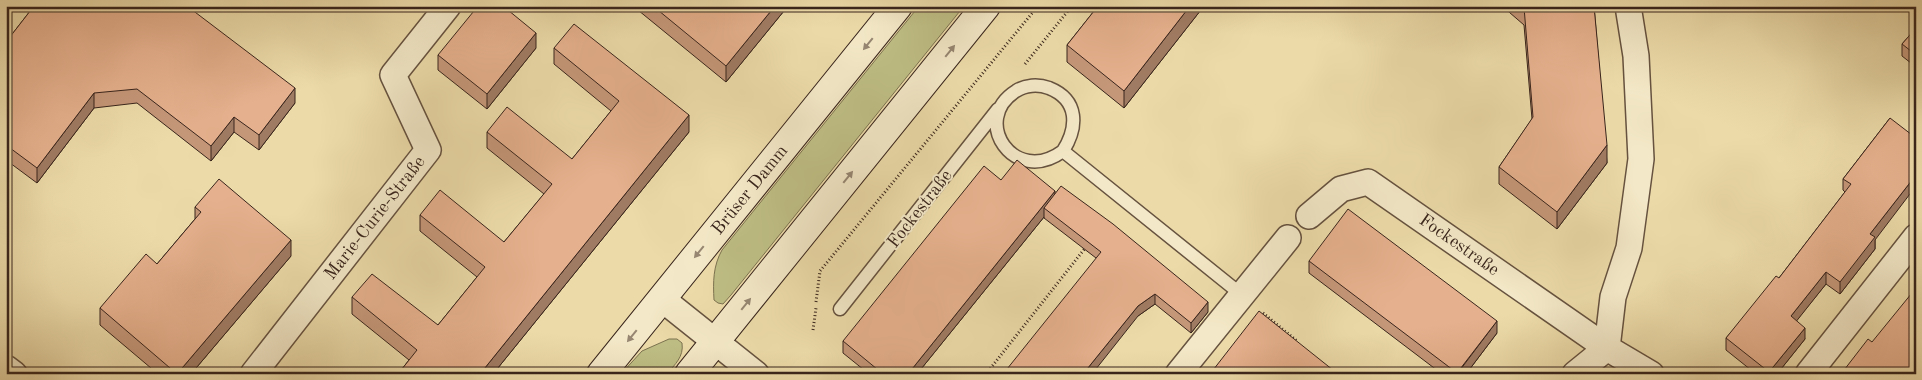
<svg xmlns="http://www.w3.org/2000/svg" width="1922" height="380" font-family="'Old Standard TT',serif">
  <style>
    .green { fill: #bebe84; stroke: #7c7250 }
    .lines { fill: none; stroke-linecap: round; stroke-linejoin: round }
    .lane-casing { stroke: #66523f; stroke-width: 15 }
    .street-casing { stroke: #66523f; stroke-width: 28 }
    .secondary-casing { stroke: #39251c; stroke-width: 30 }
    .path { stroke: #39251c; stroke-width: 3; stroke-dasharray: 1 2.5; stroke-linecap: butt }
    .lane { stroke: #f3e8c7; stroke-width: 12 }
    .street { stroke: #f3e8c7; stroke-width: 25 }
    .secondary { stroke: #f3e8c7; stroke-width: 28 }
    .wall { fill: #c59779; stroke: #39251c }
    .shaded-wall { fill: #a07b63; stroke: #39251c }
    .building { fill: #e5b08d; stroke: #39251c }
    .oneway { fill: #968672 }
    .labels { text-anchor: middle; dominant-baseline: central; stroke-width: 4; stroke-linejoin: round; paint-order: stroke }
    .street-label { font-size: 18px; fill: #39251c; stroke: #f3e8c7 }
  </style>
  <rect width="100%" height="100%" fill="#ecdba9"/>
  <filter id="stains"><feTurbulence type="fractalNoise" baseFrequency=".004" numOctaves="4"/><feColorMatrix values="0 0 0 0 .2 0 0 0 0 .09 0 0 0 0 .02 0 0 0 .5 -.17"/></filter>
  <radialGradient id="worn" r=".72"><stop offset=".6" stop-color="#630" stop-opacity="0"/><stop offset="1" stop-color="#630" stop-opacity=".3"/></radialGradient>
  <path class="green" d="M919,6h45l-233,289 -8,9 -5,-1 -4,-3c-1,-18 -1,-34 8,-50z
    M669,339h8l5,4c2,14 -7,21 -15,31h-46l21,-23z"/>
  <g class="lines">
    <defs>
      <path id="lane" d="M1063,151c-49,36 -93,-31 -47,-60 9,-6 22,-7 33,-3 30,12 29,39 14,63l179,144
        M840,309l158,-200"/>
      <path id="street" d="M1309,216l32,-27 27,-7 239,166 44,26
        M662,299l94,75
        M6,368l8,6
        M253,374l175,-224 -35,-75 55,-69
        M1178,374l110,-136
        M1575,374l32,-26 6,-51 16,-49 12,-89 -5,-103 -8,-50
        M1808,374l108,-137"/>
      <path id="secondary" d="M601,374l297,-368
        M689,374l297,-368"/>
    </defs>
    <use href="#lane" class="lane-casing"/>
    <use href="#street" class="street-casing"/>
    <use href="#secondary" class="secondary-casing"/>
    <path class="path" d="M1025,64l47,-58
      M816,302l4,-31 218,-265
      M1263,313l34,28
      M813,330l3,-22
      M986,374l100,-127"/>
    <use href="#lane" class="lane"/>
    <use href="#street" class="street"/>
    <use href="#secondary" class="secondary"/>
  </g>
  <path class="wall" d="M34,6h158l-2,3 105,94 -36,47 -25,-18 -23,29 -74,-58 -43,5 -57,75 -31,-23v-118z
    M633,6h155l-62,76z
    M1098,6h106l-80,102 -57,-46v-17z
    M1502,6h92l13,157 -50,66 -58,-45v-17l33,-48 -8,-94z
    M1916,28v39l-14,-11v-12z
    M536,48l-49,61 -49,-39v-15z
    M554,48l135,84 -196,242h-95l11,-14 -57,-46v-17l86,28 39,-48 -57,-46v-16l84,27 40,-48 -57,-46v-16l85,27 39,-48 -57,-47z
    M1890,118l-15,122v9l-35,45 -14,-10 -30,37 9,18 -28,35h-21l-30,-24v-12l53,-60 66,-86 -2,-2v-11z
    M1055,193l153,119 -17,21 -36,-29 -17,12 -42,-58 -52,-40v-1l-127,157h-48l-26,-21v-12z
    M195,207l96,49 -100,118h-33l-58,-49v-17l57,-44 38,-45z
    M1309,261l188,72 -31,41h-24l-133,-101z"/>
  <path class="shaded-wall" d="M775,6h13l-62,76v-16z
    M1190,6h14l-80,102v-17z
    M536,33v15l-49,61v-15z
    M295,88v15l-36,47v-15z
    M94,93v15l-57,75v-15z
    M689,115v17l-196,242h-13z
    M234,117v15l-23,29v-15z
    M1607,145v18l-50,66v-17z
    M1916,175v11l-41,54v9l-35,45v-12l30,-48z
    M1055,191v12l-11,5v9l-127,157h-9z
    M291,240v16l-100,118h-14z
    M1826,272v12l-35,44v-12z
    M1155,294v10l-17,12 -46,58h-9l55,-68z
    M1208,302v10l-17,21v-10z
    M1497,321v12l-31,41h-9z
    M1805,328v11l-28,35h-8v-2z
    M1916,361v12l-1,1h-7v-3z"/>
  <path class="building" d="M34,6h153l108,82 -36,47 -25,-18 -23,29 -74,-57 -43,4 -57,75 -31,-23v-103z
    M478,6h25l33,27 -49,61 -49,-39z
    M653,6h122l-49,60z
    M1098,6h92l-66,85 -57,-46z
    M1523,6h71l13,139 -50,67 -58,-45 34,-50 -9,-110z
    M574,24l115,91 -209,259h-82l19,-24 -65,-53 20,-23 66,51 47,-58 -65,-52 20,-25 64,52 48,-58 -65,-52 20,-25 65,52 47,-58 -65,-53z
    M1916,28v27l-14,-11z
    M1890,118l26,20v37l-46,59 5,3 -35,45 -14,-10 -35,44 14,12 -36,44 -43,-34 50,-62 3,2 72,-94 -8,-5z
    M1017,160l38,31 -147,183h-25l-40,-33 141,-175 17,14z
    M219,179l72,61 -114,134 -77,-66 46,-54 11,10 44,-52 -6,-5z
    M1061,186l52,38 95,78 -17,21 -36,-29 -17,12 -55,68h-80l98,-122 -57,-44z
    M1348,209l149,112 -40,52 -148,-112z
    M1916,288v73l-8,10 3,3h-70l27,-35 4,3z
    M1259,311l79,63h-128z"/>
  <defs><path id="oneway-solid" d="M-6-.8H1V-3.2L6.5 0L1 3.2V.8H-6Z" transform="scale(1.25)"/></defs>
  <g class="oneway">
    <use href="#oneway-solid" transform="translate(868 44) rotate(129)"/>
    <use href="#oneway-solid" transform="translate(950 51) rotate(-51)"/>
    <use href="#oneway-solid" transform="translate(848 177) rotate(-51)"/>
    <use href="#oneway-solid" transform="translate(699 252) rotate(129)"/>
    <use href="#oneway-solid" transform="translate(746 304) rotate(-51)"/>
    <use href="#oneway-solid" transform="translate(632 336) rotate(129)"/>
  </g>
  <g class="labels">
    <g class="street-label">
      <text transform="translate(750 190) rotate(-51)">Brüser Damm</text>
      <text transform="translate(920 209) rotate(-52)">Fockestraße</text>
      <text transform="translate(375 218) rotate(-52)">Marie-Curie-Straße</text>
      <text transform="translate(1459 245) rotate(35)">Fockestraße</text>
    </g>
  </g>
  <rect width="1922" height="380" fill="none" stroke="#ecdba9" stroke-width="25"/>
  <rect x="8" y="8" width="1907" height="365" fill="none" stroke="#39251c" stroke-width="2.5"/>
  <rect x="12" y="12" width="1897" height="355" fill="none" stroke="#39251c"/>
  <rect width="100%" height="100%" filter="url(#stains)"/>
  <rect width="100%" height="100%" fill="url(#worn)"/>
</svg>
